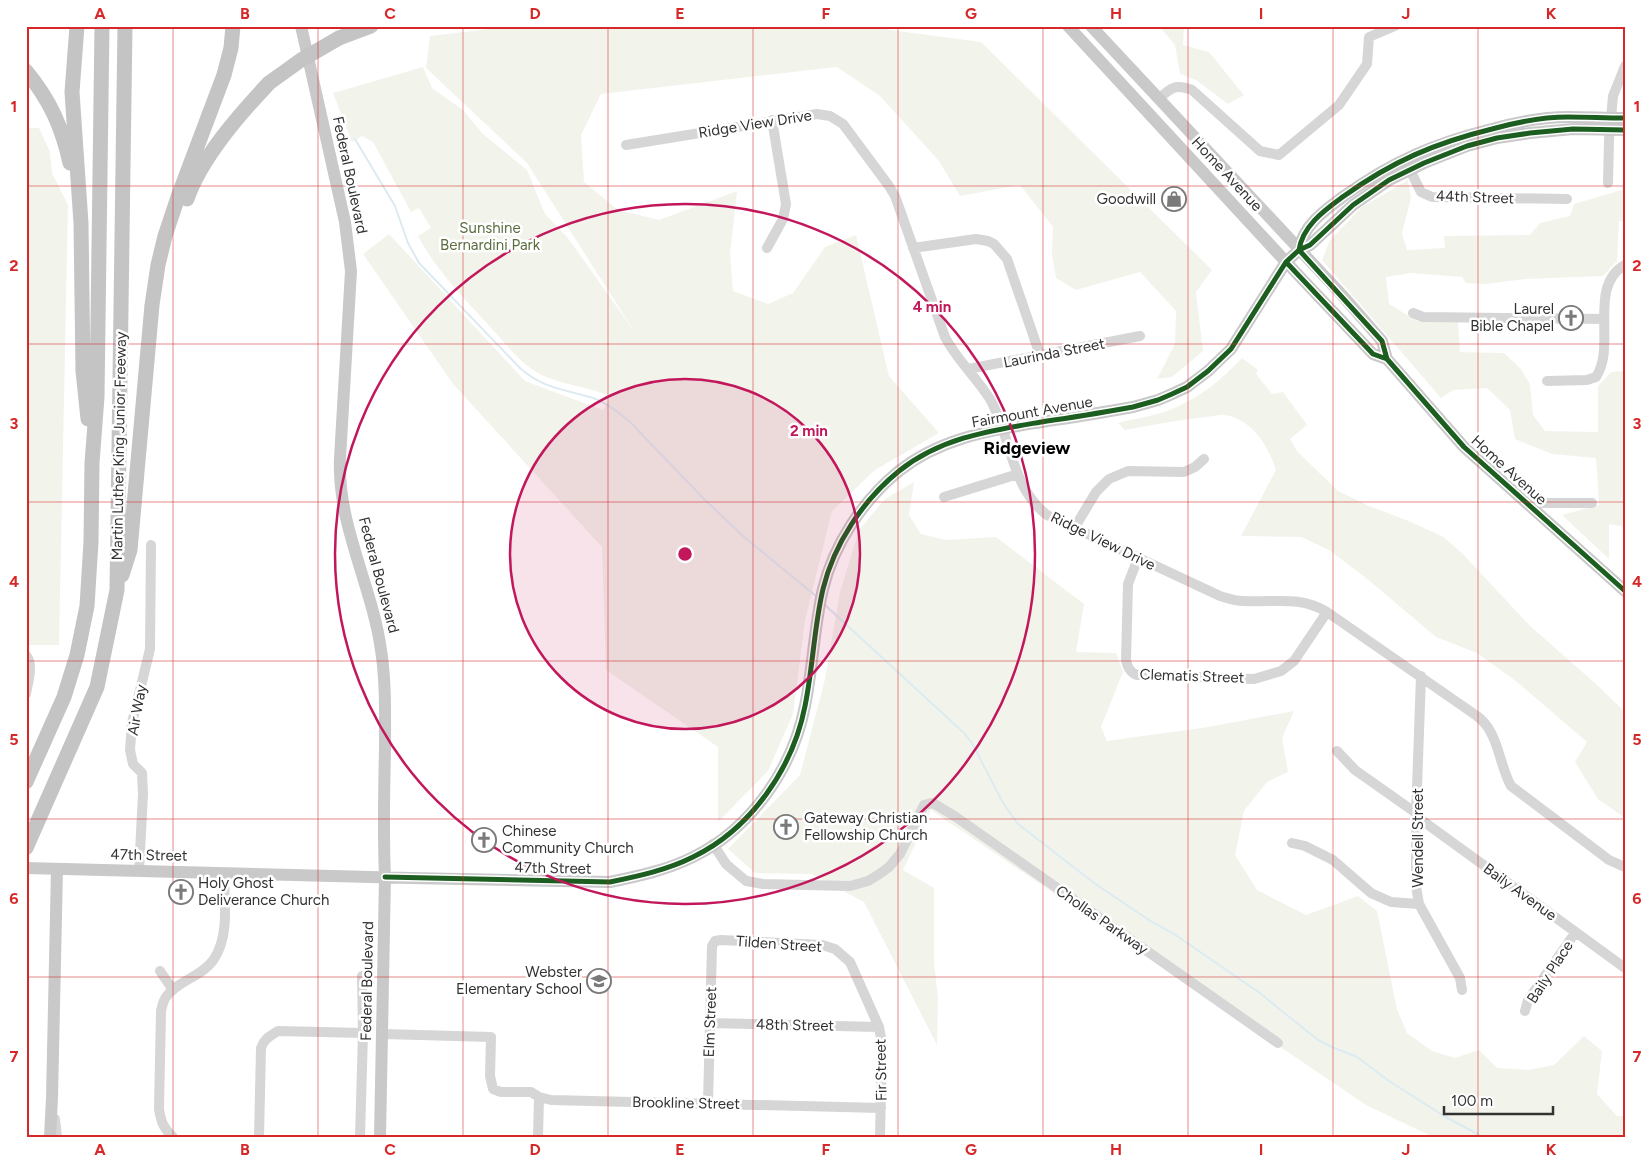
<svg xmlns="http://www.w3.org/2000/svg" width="1651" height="1163" font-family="Figtree,sans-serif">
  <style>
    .green { fill: #f2f4ec }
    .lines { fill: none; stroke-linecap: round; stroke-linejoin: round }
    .stream { stroke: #dbebf1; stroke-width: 2 }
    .minor { stroke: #d6d6d6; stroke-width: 10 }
    .major { stroke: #c9c9c9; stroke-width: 12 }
    .highway { stroke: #c4c4c4; stroke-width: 15 }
    .highway-bridge { stroke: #c4c4c4; stroke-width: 15 }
    .cycleway-casing { stroke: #fff; stroke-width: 8 }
    .cycleway { stroke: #1b5e20; stroke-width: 5 }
    .grid { fill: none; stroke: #d62828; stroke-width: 1; stroke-opacity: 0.55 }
    .ring { fill: none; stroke: #c2185b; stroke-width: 2.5 }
    .labels { text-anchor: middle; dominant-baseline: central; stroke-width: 5; stroke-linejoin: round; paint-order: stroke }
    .street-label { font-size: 15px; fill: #323232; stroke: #fff }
    .poi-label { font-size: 15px; fill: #323232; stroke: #fff; text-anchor: end }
    .park-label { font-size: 15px; fill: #5b6d3f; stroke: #fff }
    .quarter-label { font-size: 18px; font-weight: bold; fill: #000; stroke: #fff }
    .centre { fill: #c2185b; stroke: #fff; stroke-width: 2.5 }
    .ring-label { font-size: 15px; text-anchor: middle; font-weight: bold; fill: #c2185b; stroke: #fff; stroke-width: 5; stroke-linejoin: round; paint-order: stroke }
    .neatline { fill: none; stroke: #d62828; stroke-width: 2 }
    .grid-label { font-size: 16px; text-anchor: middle; font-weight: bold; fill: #d62828 }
  </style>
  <rect width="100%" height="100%" fill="#fff"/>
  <path class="green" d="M515,26h149l25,3 26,-3h146l120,16 231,228 -16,22 7,59 -31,26 -15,2 18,-35 1,-33 -36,-39 -64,18 -20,-12 -4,-24 1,-27 -33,-42 -60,11 -21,-35 -59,-65 -43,-29 -236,27 -20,41 3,47 34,28 41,10 78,-29 -7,63 3,37 35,13 25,-11 32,-46 31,-12 33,141 50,57 -64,37 -43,41 -27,109 -12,94 -25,57 -50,51v-75l-112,-77 -4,-123 -149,-163 -90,-130 26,-20 136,147 78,29 8,-13c-22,-11 -52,-12 -73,-24 -18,-10 -32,-29 -46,-44 -26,-29 -56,-58 -74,-93l13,-8 -12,-20 -8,4 -38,-70 -11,-6 -10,6 -19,-49 90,-26 9,21 31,22 20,24 44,36 18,44 23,24 66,93 -107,-168 -101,-95 4,-32z
    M1159,26h25l-1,19 26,7 35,43 -16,9 -32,-24 -16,-6 -5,-29z
    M26,128h13l11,24 2,21 16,32 -9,440h-33z
    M1408,180l3,18 -9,35 5,17 38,-2 -1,-12 86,-1 10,-12 30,-7 4,-12 51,-15v32h-6l-2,40 -14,15 -77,3 -41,5 -19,-1 -4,-6 -51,-4 -25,4 3,27 28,17 41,1 2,30 44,1 16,15 10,16 3,31 12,16 53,1v-46l13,-14 14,-1v156l-16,-3v35l-47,-44 37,-10 -3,-47 -44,-4 -37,-15 -5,-29 -23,-22 -34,2 -12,8 -119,-138 8,-20 32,-33z
    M1242,358l16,12 -2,4 16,20 11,-2 24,33 -17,14 7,12 41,40 31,15 37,14 36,16 20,17 67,72 67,59 29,28v106l-27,-19 -23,-37 12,-20 -70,-60 -40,-29 -41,-16 -70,-59 -37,-28 -28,-13 -60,-1 35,-66c-8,-24 -23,-50 -51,-55 -5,-1 -13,2 -19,2 -27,3 -54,8 -81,13l-7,-7c15,-4 31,-6 46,-11 32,-11 55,-30 78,-54z
    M914,482l-5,33 12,19 25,6 50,-3 88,67 -8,48 40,1 7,19 -22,55 6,14 101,-14 86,-16 -12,27 6,34 -21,10 -23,29 -9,44 22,35 49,25 52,-19 19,15 20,98 10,24 25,18 23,7 24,-8 18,18 31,2 26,-5 30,-29 18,15 -5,43 20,22h8v21h-192l-67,-32 -435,-295 -28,60 31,18v75l4,35 -1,47 -73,-143 -53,-28 -56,-1 -27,-24 72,-74 25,-96 15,-87 19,-62 26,-31z"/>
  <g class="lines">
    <path class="stream" d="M355,139l40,67 13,37 11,20 102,106c25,21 44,20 72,29 14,5 26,15 37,24l74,77 40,38 72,59
      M825,605l139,128 8,10 31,60 15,21 76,59 55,37 25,14 83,57 61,49 14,7 25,10 32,24 55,35 39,21"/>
    <path class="minor" d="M1159,99c12,-12 17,-15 33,-9l68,61 19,4 60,-50 28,-41 2,-27 26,-11
      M626,145l191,-31 13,2 13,8 46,62 6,10 50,141c12,23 31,40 45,62 21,37 21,89 57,116l173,81c7,2 15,5 23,5 32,2 55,-6 84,11l150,104c5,4 10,9 13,15 10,17 11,37 21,55l98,74 16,7
      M1407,164l14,28 11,5 135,2
      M1608,183l1,-43 4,-44 12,-30
      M767,248l16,-29 3,-15 -14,-84
      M913,248l63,-9 12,2 6,3 13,15 33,96
      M1413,313l10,4 181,2
      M968,369l172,-33
      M1547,381l40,-1 9,-3c21,-31 -9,-91 29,-112
      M944,497l74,-23
      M1527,503h65
      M1075,527l21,-35 13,-13 19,-8 56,1 11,-5 9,-8
      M1138,558l-10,26 -2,76c1,7 5,13 11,15l117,4 27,-8 13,-10 33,-49
      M26,655c8,9 2,27 0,39
      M1421,676l-5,140v70l3,18 41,74 2,12
      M1337,751l18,19 61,43
      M1416,816l209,152
      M1292,843l13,3 28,14 38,33 20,9 28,2
      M713,844l13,20 20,17 17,3 87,2 18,-5 10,-6 11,-8 11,-13 24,-49 9,-2 23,14 322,226
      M139,871l4,-77 -1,-21 -9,-9 -3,-14 2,-27 18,-74 1,-104
      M160,971l13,19
      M1525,1011l3,-11 47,-67
      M710,1023l169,4
      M383,1034l108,3 -1,39 3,13 8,3h30l8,5 12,3 330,8
      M708,1103l4,-157 3,-5 6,-1 101,5 13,4 15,13 29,65 3,16 -2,94
      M55,1119l2,18
      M173,1137c-10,-9 -12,-16 -14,-28l2,-98c1,-4 2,-10 5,-14 12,-17 36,-20 48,-38 16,-24 10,-59 10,-86
      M259,1137l2,-89c3,-9 9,-12 17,-17l85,2
      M360,1137l3,-104 -1,-57
      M538,1137l1,-40"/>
    <path class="major" d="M301,26l44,196 6,49 -11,187c-3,67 32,127 41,192 5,32 4,65 4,98 -1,43 -2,86 0,129l-5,260
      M1068,26l218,236 87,92 14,5
      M1091,26l251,269 40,46 5,18 77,88 161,144
      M1299,250c4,-25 26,-40 45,-54 49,-35 91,-53 148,-67 25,-7 50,-12 76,-12 19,0 38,1 57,1
      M26,868l384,10 200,4c29,-6 57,-12 83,-25 58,-28 100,-89 112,-151 8,-39 9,-79 18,-117 11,-45 40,-89 76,-118 44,-35 96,-41 148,-50 29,-4 58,-9 86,-14l25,-7 14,-6 15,-7 21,-16 23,-22 55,-87 13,-12 11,-5 43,-40 36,-25 35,-17 43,-17 30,-8 33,-5 43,-4 52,1
      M50,1137l2,-39 5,-229"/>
    <path class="highway" d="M77,26l-5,66 9,131 2,148 5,48
      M339,38l32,-12
      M26,71c24,29 36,56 44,92
      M187,199c14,-41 52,-84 82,-116
      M122,575l8,-25 22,-245 6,-40 7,-29 13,-39 46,-122 7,-27 2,-22
      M26,782l38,-85 13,-42 10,-49 4,-64 1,-79 5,-66 5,-371
      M26,848l71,-161 20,-97 8,-564"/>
    <path class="highway-bridge" d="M269,83l32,-23 38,-22"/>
    <defs>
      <path id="cycleway" d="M1299,250l83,91 5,18 77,88 161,144
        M1299,250c4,-25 26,-40 45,-54 49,-35 91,-53 148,-67 25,-7 50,-12 76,-12 19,0 38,1 57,1
        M1286,262l87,92 14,5
        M385,877l225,5c29,-6 57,-12 83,-25 58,-28 100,-89 112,-151 8,-39 9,-79 18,-117 11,-45 40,-89 76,-118 44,-35 96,-41 148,-50 29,-4 58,-9 86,-14l25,-7 14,-6 15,-7 21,-16 23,-22 55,-87 13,-12 11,-5 43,-40 36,-25 35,-17 43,-17 30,-8 33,-5 43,-4 52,1"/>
    </defs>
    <use href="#cycleway" class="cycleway-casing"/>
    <use href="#cycleway" class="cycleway"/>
  </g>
  <path class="grid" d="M173,26v1111M318,26v1111M463,26v1111M608,26v1111M753,26v1111M898,26v1111M1043,26v1111M1188,26v1111M1333,26v1111M1478,26v1111M26,186h1599M26,344h1599M26,502h1599M26,661h1599M26,819h1599M26,977h1599"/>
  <circle cx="685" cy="554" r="175" fill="#c2185b" fill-opacity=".12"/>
  <g class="ring">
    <circle cx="685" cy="554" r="175"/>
    <circle cx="685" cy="554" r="350"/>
  </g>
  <defs>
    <symbol id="shop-ring" viewBox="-11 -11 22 22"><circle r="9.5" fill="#fff" stroke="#7a7a7a" stroke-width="1.5"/><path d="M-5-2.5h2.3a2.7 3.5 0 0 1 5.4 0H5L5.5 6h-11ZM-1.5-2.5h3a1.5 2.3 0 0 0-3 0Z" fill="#7a7a7a"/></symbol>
    <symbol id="church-ring" viewBox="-11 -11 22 22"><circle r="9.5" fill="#fff" stroke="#7a7a7a" stroke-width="1.5"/><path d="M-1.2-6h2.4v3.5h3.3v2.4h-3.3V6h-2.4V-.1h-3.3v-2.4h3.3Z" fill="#7a7a7a"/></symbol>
    <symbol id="school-ring" viewBox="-11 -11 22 22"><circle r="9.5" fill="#fff" stroke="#7a7a7a" stroke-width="1.5"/><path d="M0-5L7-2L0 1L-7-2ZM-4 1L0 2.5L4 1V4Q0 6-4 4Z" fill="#7a7a7a"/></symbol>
  </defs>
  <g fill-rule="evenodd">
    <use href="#shop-ring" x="1160" y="185" width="28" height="28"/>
    <use href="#church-ring" x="1557" y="304" width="28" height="28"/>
    <use href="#church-ring" x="772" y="813" width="28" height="28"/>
    <use href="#church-ring" x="470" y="826" width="28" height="28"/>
    <use href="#church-ring" x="167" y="878" width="28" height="28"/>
    <use href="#school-ring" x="585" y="967" width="28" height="28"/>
  </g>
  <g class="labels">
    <g class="street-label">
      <text transform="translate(755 124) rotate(-9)">Ridge View Drive</text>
      <text transform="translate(1227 174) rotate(47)">Home Avenue</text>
      <text transform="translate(350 175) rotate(78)">Federal Boulevard</text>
      <text transform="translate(1475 197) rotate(2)">44th Street</text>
      <text transform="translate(1054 353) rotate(-11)">Laurinda Street</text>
      <text transform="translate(1032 412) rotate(-10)">Fairmount Avenue</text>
      <text transform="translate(119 446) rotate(-89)">Martin Luther King Junior Freeway</text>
      <text transform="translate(1509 470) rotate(42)">Home Avenue</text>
      <text transform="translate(1103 541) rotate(26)">Ridge View Drive</text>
      <text transform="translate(379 575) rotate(75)">Federal Boulevard</text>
      <text transform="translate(1192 676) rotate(2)">Clematis Street</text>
      <text transform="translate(137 710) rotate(-80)">Air Way</text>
      <text transform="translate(1418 838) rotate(-90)">Wendell Street</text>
      <text transform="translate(149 855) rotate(1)">47th Street</text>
      <text transform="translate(553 868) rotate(1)">47th Street</text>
      <text transform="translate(1520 892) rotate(36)">Baily Avenue</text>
      <text transform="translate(1102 920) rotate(35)">Chollas Parkway</text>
      <text transform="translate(779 944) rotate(4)">Tilden Street</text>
      <text transform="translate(1550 972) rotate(-57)">Baily Place</text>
      <text transform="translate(367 981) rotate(-89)">Federal Boulevard</text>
      <text transform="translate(710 1022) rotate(-88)">Elm Street</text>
      <text transform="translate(795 1025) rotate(1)">48th Street</text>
      <text transform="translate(881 1070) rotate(-91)">Fir Street</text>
      <text transform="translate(686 1103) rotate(1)">Brookline Street</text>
    </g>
    <g class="poi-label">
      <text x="1156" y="199">Goodwill</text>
      <text x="1554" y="309">Laurel<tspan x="1554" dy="17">Bible Chapel</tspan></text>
      <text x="804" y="818" text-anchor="start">Gateway Christian<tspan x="804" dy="17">Fellowship Church</tspan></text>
      <text x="502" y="831" text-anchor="start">Chinese<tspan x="502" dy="17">Community Church</tspan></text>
      <text x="198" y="883" text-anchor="start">Holy Ghost<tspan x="198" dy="17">Deliverance Church</tspan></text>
      <text x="582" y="972">Webster<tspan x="582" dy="17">Elementary School</tspan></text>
    </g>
    <g class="park-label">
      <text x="490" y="228">Sunshine<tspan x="490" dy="17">Bernardini Park</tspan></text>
    </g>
    <g class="quarter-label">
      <text x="1027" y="448">Ridgeview</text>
    </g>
  </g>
  <circle cx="685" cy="554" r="8" class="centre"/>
  <g class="ring-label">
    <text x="932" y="312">4 min</text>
    <text x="809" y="436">2 min</text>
  </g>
  <rect width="1651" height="1163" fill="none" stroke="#ffffff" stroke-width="55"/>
  <path d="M1444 1106v8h109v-8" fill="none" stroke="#323232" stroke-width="2.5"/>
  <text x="1451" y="1106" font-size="15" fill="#323232" stroke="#ffffff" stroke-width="4" paint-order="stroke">100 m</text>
  <rect x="28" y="28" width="1596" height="1108" class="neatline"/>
  <g class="grid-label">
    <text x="100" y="19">A</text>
    <text x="245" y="19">B</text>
    <text x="390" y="19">C</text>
    <text x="535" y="19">D</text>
    <text x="680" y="19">E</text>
    <text x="826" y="19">F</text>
    <text x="971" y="19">G</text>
    <text x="1116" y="19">H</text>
    <text x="1261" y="19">I</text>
    <text x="1406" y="19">J</text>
    <text x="1551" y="19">K</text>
    <text x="14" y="112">1</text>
    <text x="1637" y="112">1</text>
    <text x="14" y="271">2</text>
    <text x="1637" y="271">2</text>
    <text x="14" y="429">3</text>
    <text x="1637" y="429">3</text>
    <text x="14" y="587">4</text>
    <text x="1637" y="587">4</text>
    <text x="14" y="745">5</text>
    <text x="1637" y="745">5</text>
    <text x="14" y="904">6</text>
    <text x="1637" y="904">6</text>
    <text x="14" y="1062">7</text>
    <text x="1637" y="1062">7</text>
    <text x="100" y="1155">A</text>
    <text x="245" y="1155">B</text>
    <text x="390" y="1155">C</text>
    <text x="535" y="1155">D</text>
    <text x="680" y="1155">E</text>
    <text x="826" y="1155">F</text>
    <text x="971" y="1155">G</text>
    <text x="1116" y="1155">H</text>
    <text x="1261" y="1155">I</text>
    <text x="1406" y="1155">J</text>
    <text x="1551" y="1155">K</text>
  </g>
</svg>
